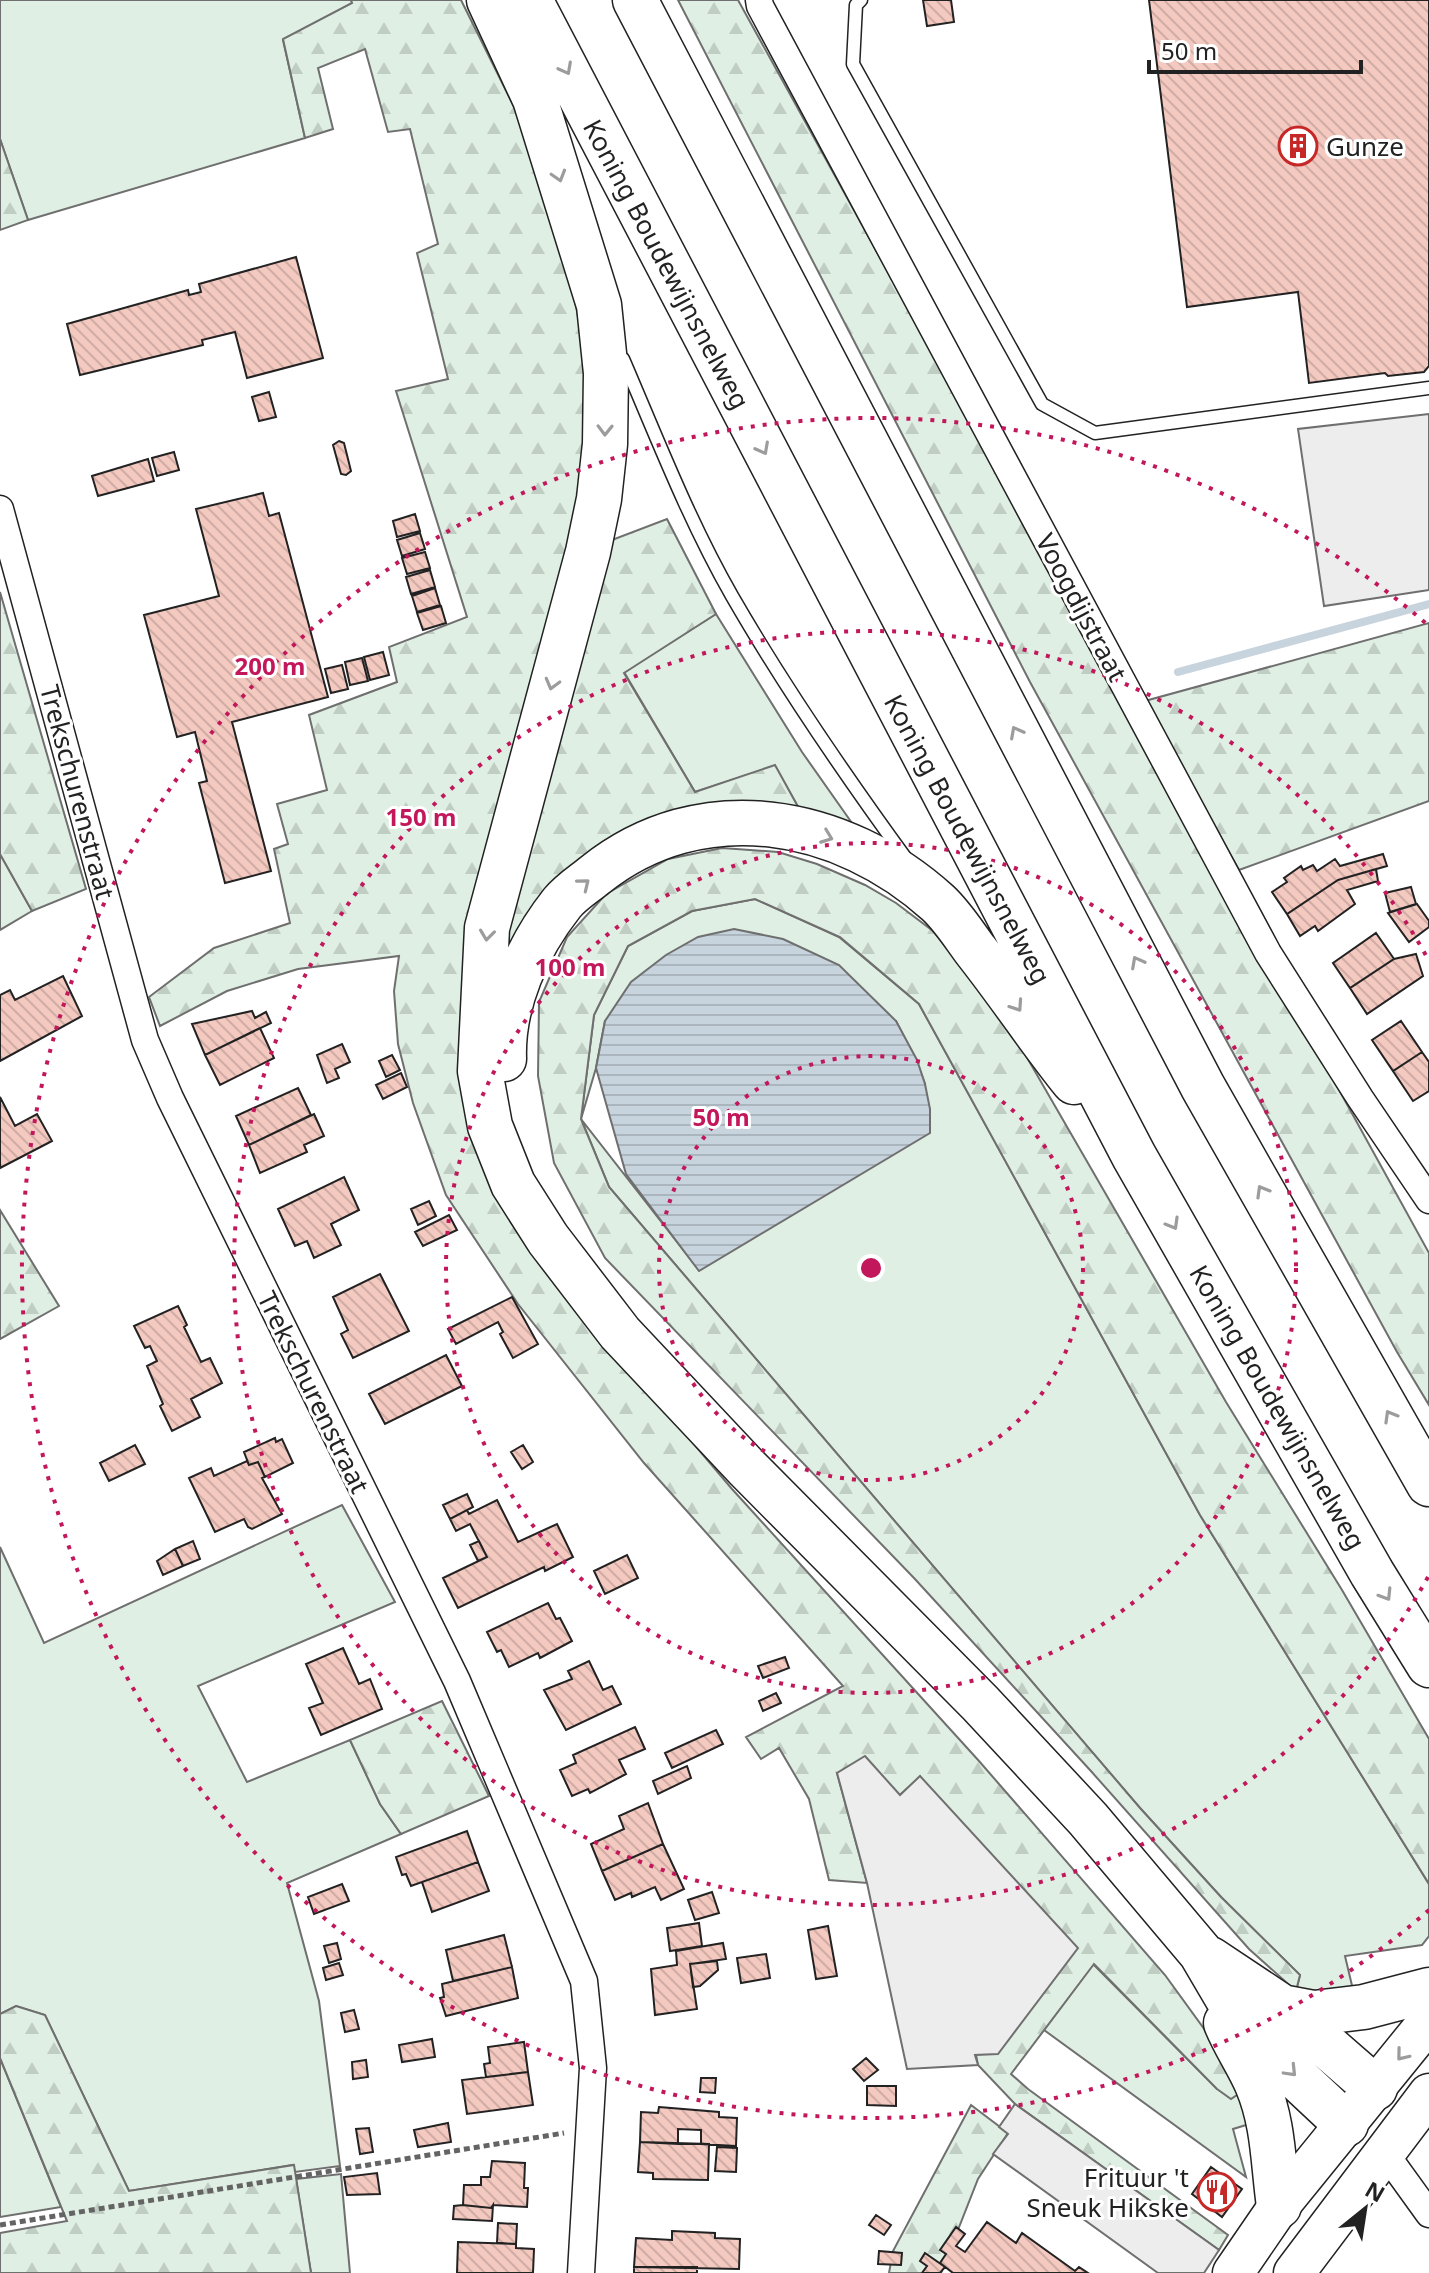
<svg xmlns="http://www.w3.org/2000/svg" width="1429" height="2273" font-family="'Noto Sans',sans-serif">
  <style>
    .grass { fill: #e0efe3; stroke: #6f6f6f; stroke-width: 2; fill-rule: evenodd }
    .forest { fill: url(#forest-firs); stroke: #6f6f6f; stroke-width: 2 }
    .parking { fill: #ededed; stroke: #6f6f6f; stroke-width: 2 }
    .water { fill: url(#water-rules); stroke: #6f6f6f; stroke-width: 2 }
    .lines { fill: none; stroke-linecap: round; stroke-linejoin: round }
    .stream { stroke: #c7d3dd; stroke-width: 8 }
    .building { fill: url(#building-back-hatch); stroke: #222; stroke-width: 2 }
    .lane-casing { stroke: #222; stroke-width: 15 }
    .street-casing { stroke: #222; stroke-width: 29 }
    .primary-casing { stroke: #222; stroke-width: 43 }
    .highway-casing { stroke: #222; stroke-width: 47 }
    .path { stroke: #646464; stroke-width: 5; stroke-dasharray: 6 4; stroke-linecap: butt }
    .lane { stroke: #fff; stroke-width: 12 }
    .street { stroke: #fff; stroke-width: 26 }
    .primary { stroke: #fff; stroke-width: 40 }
    .highway { stroke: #fff; stroke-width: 44 }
    .oneway { stroke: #9c9c9c }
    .ring { fill: none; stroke: #c2185b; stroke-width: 4; stroke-dasharray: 4 8 }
    .labels { text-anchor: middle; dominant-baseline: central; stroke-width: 6; stroke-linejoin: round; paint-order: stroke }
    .poi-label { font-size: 26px; fill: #222; stroke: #fff; text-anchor: start }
    .street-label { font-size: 26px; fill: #222; stroke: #fff }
    .centre { fill: #c2185b; stroke: #fff; stroke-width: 4 }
    .ring-label { font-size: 24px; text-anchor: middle; font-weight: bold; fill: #c2185b; stroke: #fff; stroke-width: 6; stroke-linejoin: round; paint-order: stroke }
  </style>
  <defs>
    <pattern id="forest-firs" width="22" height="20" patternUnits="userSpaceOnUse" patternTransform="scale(2)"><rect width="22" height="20" fill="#e0efe3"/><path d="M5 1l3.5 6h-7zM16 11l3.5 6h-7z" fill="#c0cdc2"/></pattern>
    <pattern id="water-rules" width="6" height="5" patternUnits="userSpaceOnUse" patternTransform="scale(2)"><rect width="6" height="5" fill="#c7d3dd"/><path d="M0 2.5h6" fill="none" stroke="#abb5bd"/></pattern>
    <pattern id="building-back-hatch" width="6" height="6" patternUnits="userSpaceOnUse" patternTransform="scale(2)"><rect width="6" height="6" fill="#f3c9c0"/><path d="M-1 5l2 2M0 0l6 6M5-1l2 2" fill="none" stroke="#d0aca5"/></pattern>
  </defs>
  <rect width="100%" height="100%" fill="#fff"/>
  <path class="grass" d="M0,0h351l2,3 -70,37 22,98 -277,82 -28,-81z
    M716,614l86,138 57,81 -57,-19 -27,-48 -80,26 -71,-120z
    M0,854l32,57 -32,19z
    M755,899l84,38 80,67 281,511 229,369v52l-7,9 -77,11 9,38 -58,-3 4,-16 -79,-78 -81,-89 -531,-621 -28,-68 13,-104 34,-69 64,-35zM605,1021h291l20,39 9,24 -226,186 -118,-151 15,-51z
    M342,1505l53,97 -197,84 49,96 103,-42 30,64 21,30 -114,49 32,118 21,165 -45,6 -2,-7 -164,26 -84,-176 -29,-9 -16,8v-467l44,96z
    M1093,1964l124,125 30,-1 9,34 -23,7 13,48 -202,-147z
    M0,2058l61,149 -61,10z
    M341,2174l9,99h-39l-15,-94z"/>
  <path class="forest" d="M351,0h110l78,157 37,149 11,57 -6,139 -116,559 111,244 156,184 247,272 186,214 82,113 -16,11 -14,-10 -123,-125 -83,110 17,15 200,146 -9,15 -204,-146 -37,-39 -58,-288 -20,18 -63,-22 30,110 -38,-3 -20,-81 -30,-51 -18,11 -15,-22 97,-51 -199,-223 -126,-159 -72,-109 -33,-92 -15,-59 -4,-53 5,-35 -101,13 -71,22 -67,35 -11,-29 65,-49 76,-25 -16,-74 14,-5 -11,-40 50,-14 -18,-75 88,-33 -8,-35 78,-30 -71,-226 52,-12 -31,-126 21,-9 -28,-115 -22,3 -23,-83 -47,19 15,61 -28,9 -22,-99 69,-36z
    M678,0h60l691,1253v152l-32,-53 -367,-670z
    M0,139l28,81 -28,10z
    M667,519l49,95 -92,59 71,119 80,-27 27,49 -91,-6 -205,159 4,-60 94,-364z
    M0,592l86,297 -54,22 -32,-57z
    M1429,623v178l-190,69 -94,-169z
    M722,848l56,4 39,12 48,21 31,18 37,28 46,53 39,58 208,360 116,188 87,149v145l-229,-369 -281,-511 -79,-67 -85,-38 -63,12 -64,35 -34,69 -13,104 28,68 531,621 81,89 79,78 -4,16 -47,-42 -159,-179 -176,-192 -309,-320 -51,-95 -16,-87 1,-74 28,-65 39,-43 62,-35z
    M0,1210l59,96 -59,33z
    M442,1701l47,95 -88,38 -21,-30 -30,-64z
    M16,2006l29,9 84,176 165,-26 17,108h-311v-40l67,-12 -67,-163v-44z
    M971,2105l37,28 -30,46 -37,94h-52l4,-22z"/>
  <path class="parking" d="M1429,414v176l-105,16 -26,-177z
    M865,1756l35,39 20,-19 158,172 -80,106 -23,1 3,10 -71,4 -40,-186 -30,-110z
    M1015,2104l204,146 -15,23h-46l-165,-119 15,-20 -9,-7z"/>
  <path class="water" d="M734,929l49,10 56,26 57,56 21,39 8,24 5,25v24l-231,138 -73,-97 -30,-106 9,-47 26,-39 35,-27 32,-18z"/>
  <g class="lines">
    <path class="stream" d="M1178,672l251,-68"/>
  </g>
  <path class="building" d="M923,0h28l3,22 -27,4z
    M1149,0h280v366l-5,6 -36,4 -3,-3 -76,10 -11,-91 -111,15z
    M296,257l27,101 -76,20 -12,-46 -33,8 1,5 -123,30 -13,-51 121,-34 1,5 12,-3 -2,-8z
    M269,392l7,25 -17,4 -7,-24z
    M339,441l5,2 7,28 -5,4 -5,-1 -8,-29z
    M174,452l5,18 -22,6 -5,-18z
    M148,459l6,22 -56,15 -6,-20z
    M263,493l6,23 10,-3 49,184 -96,25 39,149 -46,12 -26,-100 8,-2 -12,-49 -18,5 -33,-122 75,-19 -23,-87z
    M415,514l5,17 -23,6 -4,-16z
    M420,533l5,16 -23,7 -5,-16z
    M425,552l5,16 -23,6 -5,-16z
    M430,570l5,17 -24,7 -5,-17z
    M435,588l5,17 -23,7 -5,-16z
    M441,606l5,17 -23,7 -6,-17z
    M383,652l6,23 -19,5 -6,-23z
    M362,658l6,23 -18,4 -5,-23z
    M342,665l6,24 -17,4 -6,-24z
    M1383,854l4,12 -49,14 -51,34 -15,-22 15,-10 -3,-4 17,-12 2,4 10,-5 4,6 18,-12 5,7z
    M1376,869l2,12 -31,9 8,14 -37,27 -3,-5 -15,10 -13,-22 51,-34z
    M1411,887l5,17 -26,8 -5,-19z
    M1417,904l12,17v6l-20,15 -21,-29z
    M1376,933l18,26 -44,29 -17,-25z
    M1416,954l7,22 -56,38 -17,-26 44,-29z
    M63,976l19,40 -82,45v-66l10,-5 5,10z
    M252,1011l3,7 11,-6 5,11 -66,32 -13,-31z
    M1401,1021l21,31 -29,19 -21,-31z
    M260,1028l14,30 -54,27 -15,-30z
    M342,1044l8,18 -15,7 4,9 -12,5 -10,-28z
    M1422,1052l7,10v29l-16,10 -20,-30z
    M392,1055l8,15 -14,7 -7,-16z
    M401,1073l6,14 -24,12 -7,-14z
    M298,1088l13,27 -62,30 -13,-29z
    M0,1097l15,29 22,-12 15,27 -52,27z
    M314,1114l10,22 -20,9 3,7 -47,21 -11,-28z
    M344,1177l15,33 -28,14 10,21 -27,13 -7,-17 -12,5 -17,-37z
    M429,1201l7,15 -18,9 -7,-16z
    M449,1215l8,15 -34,16 -8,-14z
    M380,1274l29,57 -56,27 -12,-24 7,-4 -15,-33z
    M512,1297l26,47 -25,14 -13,-24 3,-2 -5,-10 -42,22 -8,-15z
    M178,1306l9,19 -3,2 17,35 9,-4 12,25 -31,16 9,18 -28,14 -12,-25 3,-2 -16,-38 10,-5 -7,-15 -5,2 -11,-22z
    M446,1355l16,31 -77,38 -16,-30z
    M275,1438l1,4 6,-3 11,24 -28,14 -7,-15 -9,3 -5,-13z
    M135,1445l10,19 -36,17 -9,-18z
    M523,1445l10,17 -11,7 -11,-17z
    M247,1461l2,4 9,-3 7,15 -3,1 20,36 -30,15 -4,-2 -4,-8 -29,13 -26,-54 22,-10 3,8z
    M467,1494l6,13 -23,12 -7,-14z
    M497,1500l21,42 39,-18 16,33 -28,14 -1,-4 -86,41 -15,-30 44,-21 -17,-33 -14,7 -6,-12 17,-9 2,4z
    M193,1541l7,18 -17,7 -8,-17z
    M479,1541l8,16 -9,4 -8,-16z
    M175,1549l8,17 -20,9 -6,-14z
    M627,1555l11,23 -33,16 -11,-23z
    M548,1603l8,16 4,-1 12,23 -32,17 -2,-5 -29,14 -8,-17 -4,2 -10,-20z
    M343,1648l16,36 11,-5 12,30 -61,26 -12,-27 14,-5 -17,-39z
    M785,1657l4,11 -26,10 -5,-12z
    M589,1661l14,29 9,-4 9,18 -55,26 -22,-40 28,-11 -4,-8z
    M776,1693l5,10 -18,8 -4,-10z
    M635,1727l10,22 -26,11 7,14 -36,19 -2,-4 -16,7 -12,-26 16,-7 -3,-8z
    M716,1730l7,14 -51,24 -7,-15z
    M687,1766l4,12 -33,16 -5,-13z
    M648,1803l15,41 -61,27 -11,-27 33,-15 -5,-13z
    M467,1831l11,31 -67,24 -5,-12 -4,1 -6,-18z
    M663,1844l21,45 -23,11 -6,-13 -23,10 -1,-4 -16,7 -13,-29z
    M478,1862l11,29 -57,21 -10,-30z
    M342,1884l7,17 -35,13 -6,-17z
    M712,1892l7,21 -24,7 -7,-20z
    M699,1923l3,23 -32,5 -3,-23z
    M828,1926l9,50 -21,3 -8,-49z
    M504,1935l8,32 -59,14 -7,-31z
    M337,1943l4,16 -12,4 -5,-17z
    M723,1943l3,16 -36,5 7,45 -42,6 -4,-46 26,-4 -1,-14z
    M766,1954l4,24 -29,5 -4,-25z
    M717,1961l1,9 -18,16 -7,1 -3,-23z
    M339,1963l4,12 -17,5 -3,-12z
    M512,1967l6,31 -72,18 -6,-18 4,-1 -2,-13z
    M354,2010l5,19 -14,3 -4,-19z
    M432,2039l3,18 -33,5 -3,-17z
    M524,2042l4,30 -42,5 -2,-13 6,-1 -2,-16z
    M866,2058l12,12 -14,11 -11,-12z
    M366,2060l2,17 -15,2 -1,-17z
    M528,2072l5,33 -66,9 -5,-34z
    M701,2078h15l-1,15 -15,-1z
    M867,2086h29v20l-29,-1z
    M659,2107l60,5v5l18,1 -1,28 -35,-2v-14l-23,-1v15l-38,-2 1,-30 17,1z
    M448,2123l3,19 -33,5 -4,-17z
    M369,2128l4,24 -13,2 -4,-25z
    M640,2142l69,2 -1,36 -55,-1v-6l-15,-1z
    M717,2147l20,1 -1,24 -21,-1z
    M492,2161l33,2 -1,25h4l-1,19 -34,-2 -2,3 -28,-3 1,-20h17v-8h9z
    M1211,2167l31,22 -20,28 -30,-23z
    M377,2173l3,21 -33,1 -3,-18z
    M463,2205l28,3 2,-3 -1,16 -39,-2 1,-13z
    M876,2215l15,10 -7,10 -15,-10z
    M987,2222l29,21 6,-10 53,38 4,-4 9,6h-135l-13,-10 6,-9 -6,-4 16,-23 9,7 -9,12 9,6z
    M498,2223l19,1 -1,20 -19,-1z
    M672,2231l43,2v5l25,1 -1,30 -105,-2 2,-29 36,2z
    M458,2242l58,2v4l18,1 -1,24h-76z
    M879,2251l23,2 -1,12 -23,-1z
    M925,2253l20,14 -5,6h-18l5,-7 -7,-5z
    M634,2267h63v6h-63z"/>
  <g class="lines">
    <defs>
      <path id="lane" d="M861,0l-5,5 -3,59 189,340 53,29 334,-45
        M623,359c34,79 66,162 109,237 53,92 113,179 175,264"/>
      <path id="street" d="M759,0l1,6 508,947 92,145 69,102
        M0,509l145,531 25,58 287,583 127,300 9,87 -12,205
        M1385,2153l44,61"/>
      <path id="primary" d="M1233,2273l46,-67 150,-185
        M1294,2273l135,-179"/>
      <path id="highway" d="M489,0l46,99 64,206 7,68 -1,71 -6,55 -11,53 -101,376 -7,143 10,55 23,58 35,55 72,94 126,134 234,236 108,116 113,134 37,63 61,64 47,44
        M530,0l604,1156 238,417 57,92
        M635,0l568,1087 226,397
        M504,1059c-2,-56 24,-113 58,-156 9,-11 22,-19 33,-28 106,-85 247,-59 343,28 15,14 26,32 38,48 34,43 64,89 98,131
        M1210,1959l72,48 93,81
        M1282,2007l32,6 50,-6 65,-17
        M1226,2023c9,22 22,40 31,61 17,40 16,80 22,122"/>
    </defs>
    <use href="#lane" class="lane-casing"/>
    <use href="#street" class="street-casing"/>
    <use href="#primary" class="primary-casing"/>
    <use href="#highway" class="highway-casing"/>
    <path class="path" d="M0,2225l564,-92"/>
    <use href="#lane" class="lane"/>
    <use href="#street" class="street"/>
    <use href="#primary" class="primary"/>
    <use href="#highway" class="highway"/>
  </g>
  <defs><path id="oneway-chevron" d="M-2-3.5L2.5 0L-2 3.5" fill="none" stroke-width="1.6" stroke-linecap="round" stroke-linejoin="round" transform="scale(2)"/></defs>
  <g class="oneway">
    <use href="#oneway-chevron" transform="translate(566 69) rotate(62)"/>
    <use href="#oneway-chevron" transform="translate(559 176) rotate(73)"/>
    <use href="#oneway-chevron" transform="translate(605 430) rotate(91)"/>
    <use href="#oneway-chevron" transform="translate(763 449) rotate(62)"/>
    <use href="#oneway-chevron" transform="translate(552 684) rotate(105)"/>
    <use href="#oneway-chevron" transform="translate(1016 732) rotate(-118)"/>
    <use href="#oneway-chevron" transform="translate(827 837) rotate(21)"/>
    <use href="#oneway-chevron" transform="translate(584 884) rotate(-39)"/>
    <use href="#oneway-chevron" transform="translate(487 935) rotate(97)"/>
    <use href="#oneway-chevron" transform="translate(1137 962) rotate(-118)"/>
    <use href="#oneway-chevron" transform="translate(1017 1006) rotate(56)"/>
    <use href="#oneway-chevron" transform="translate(1262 1191) rotate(-120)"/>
    <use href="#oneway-chevron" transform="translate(1173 1224) rotate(60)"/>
    <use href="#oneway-chevron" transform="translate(1390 1416) rotate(-120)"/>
    <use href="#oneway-chevron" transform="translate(1386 1595) rotate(58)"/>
    <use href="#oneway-chevron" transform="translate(1402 2055) rotate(129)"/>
    <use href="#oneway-chevron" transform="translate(1291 2071) rotate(46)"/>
  </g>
  <g class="ring">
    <circle cx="871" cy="1268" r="212"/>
    <circle cx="871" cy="1268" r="425"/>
    <path d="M1428 1577A637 637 0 1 1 1428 959"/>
    <path d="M1429 1910A850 850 0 1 1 1429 626"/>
  </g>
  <defs>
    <symbol id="building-ring" viewBox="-11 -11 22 22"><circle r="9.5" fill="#fff" stroke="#c62828" stroke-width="1.5"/><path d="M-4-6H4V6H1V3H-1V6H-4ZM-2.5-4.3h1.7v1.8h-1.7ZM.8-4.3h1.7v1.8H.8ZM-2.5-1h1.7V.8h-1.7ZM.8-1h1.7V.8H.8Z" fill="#c62828"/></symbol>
    <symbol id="restaurant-ring" viewBox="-11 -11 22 22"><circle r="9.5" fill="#fff" stroke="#c62828" stroke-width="1.5"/><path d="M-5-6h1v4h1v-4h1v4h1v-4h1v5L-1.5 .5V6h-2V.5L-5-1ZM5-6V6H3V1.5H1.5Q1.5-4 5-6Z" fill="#c62828"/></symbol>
  </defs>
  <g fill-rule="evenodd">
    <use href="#building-ring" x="1276" y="124" width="44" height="44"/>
    <use href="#restaurant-ring" x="1195" y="2170" width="44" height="44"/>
  </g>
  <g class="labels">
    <g class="poi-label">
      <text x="1326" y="146">Gunze</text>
      <text x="1189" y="2177" text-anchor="end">Frituur 't<tspan x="1189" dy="30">Sneuk Hikske</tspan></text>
    </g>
    <g class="street-label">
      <text transform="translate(667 264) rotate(62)">Koning Boudewijnsnelweg</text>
      <text transform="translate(1082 607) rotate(62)">Voogdijstraat</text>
      <text transform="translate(78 792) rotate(75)">Trekschurenstraat</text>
      <text transform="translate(968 839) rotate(62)">Koning Boudewijnsnelweg</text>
      <text transform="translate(314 1392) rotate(64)">Trekschurenstraat</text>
      <text transform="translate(1278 1407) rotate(60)">Koning Boudewijnsnelweg</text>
    </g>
  </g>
  <circle cx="871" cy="1268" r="12" class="centre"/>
  <g class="ring-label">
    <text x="270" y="675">200 m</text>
    <text x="421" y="826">150 m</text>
    <text x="570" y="976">100 m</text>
    <text x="721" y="1126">50 m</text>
  </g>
  <g transform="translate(1365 2209) rotate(30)" stroke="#ffffff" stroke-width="6" paint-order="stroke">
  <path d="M0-6L14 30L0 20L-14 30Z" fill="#222222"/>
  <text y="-12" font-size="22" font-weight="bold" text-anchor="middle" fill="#222222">N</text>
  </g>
  <path d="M1149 60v12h212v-12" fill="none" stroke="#222222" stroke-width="4"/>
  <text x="1161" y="60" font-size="24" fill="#222222" stroke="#ffffff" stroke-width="6" paint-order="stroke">50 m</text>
</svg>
